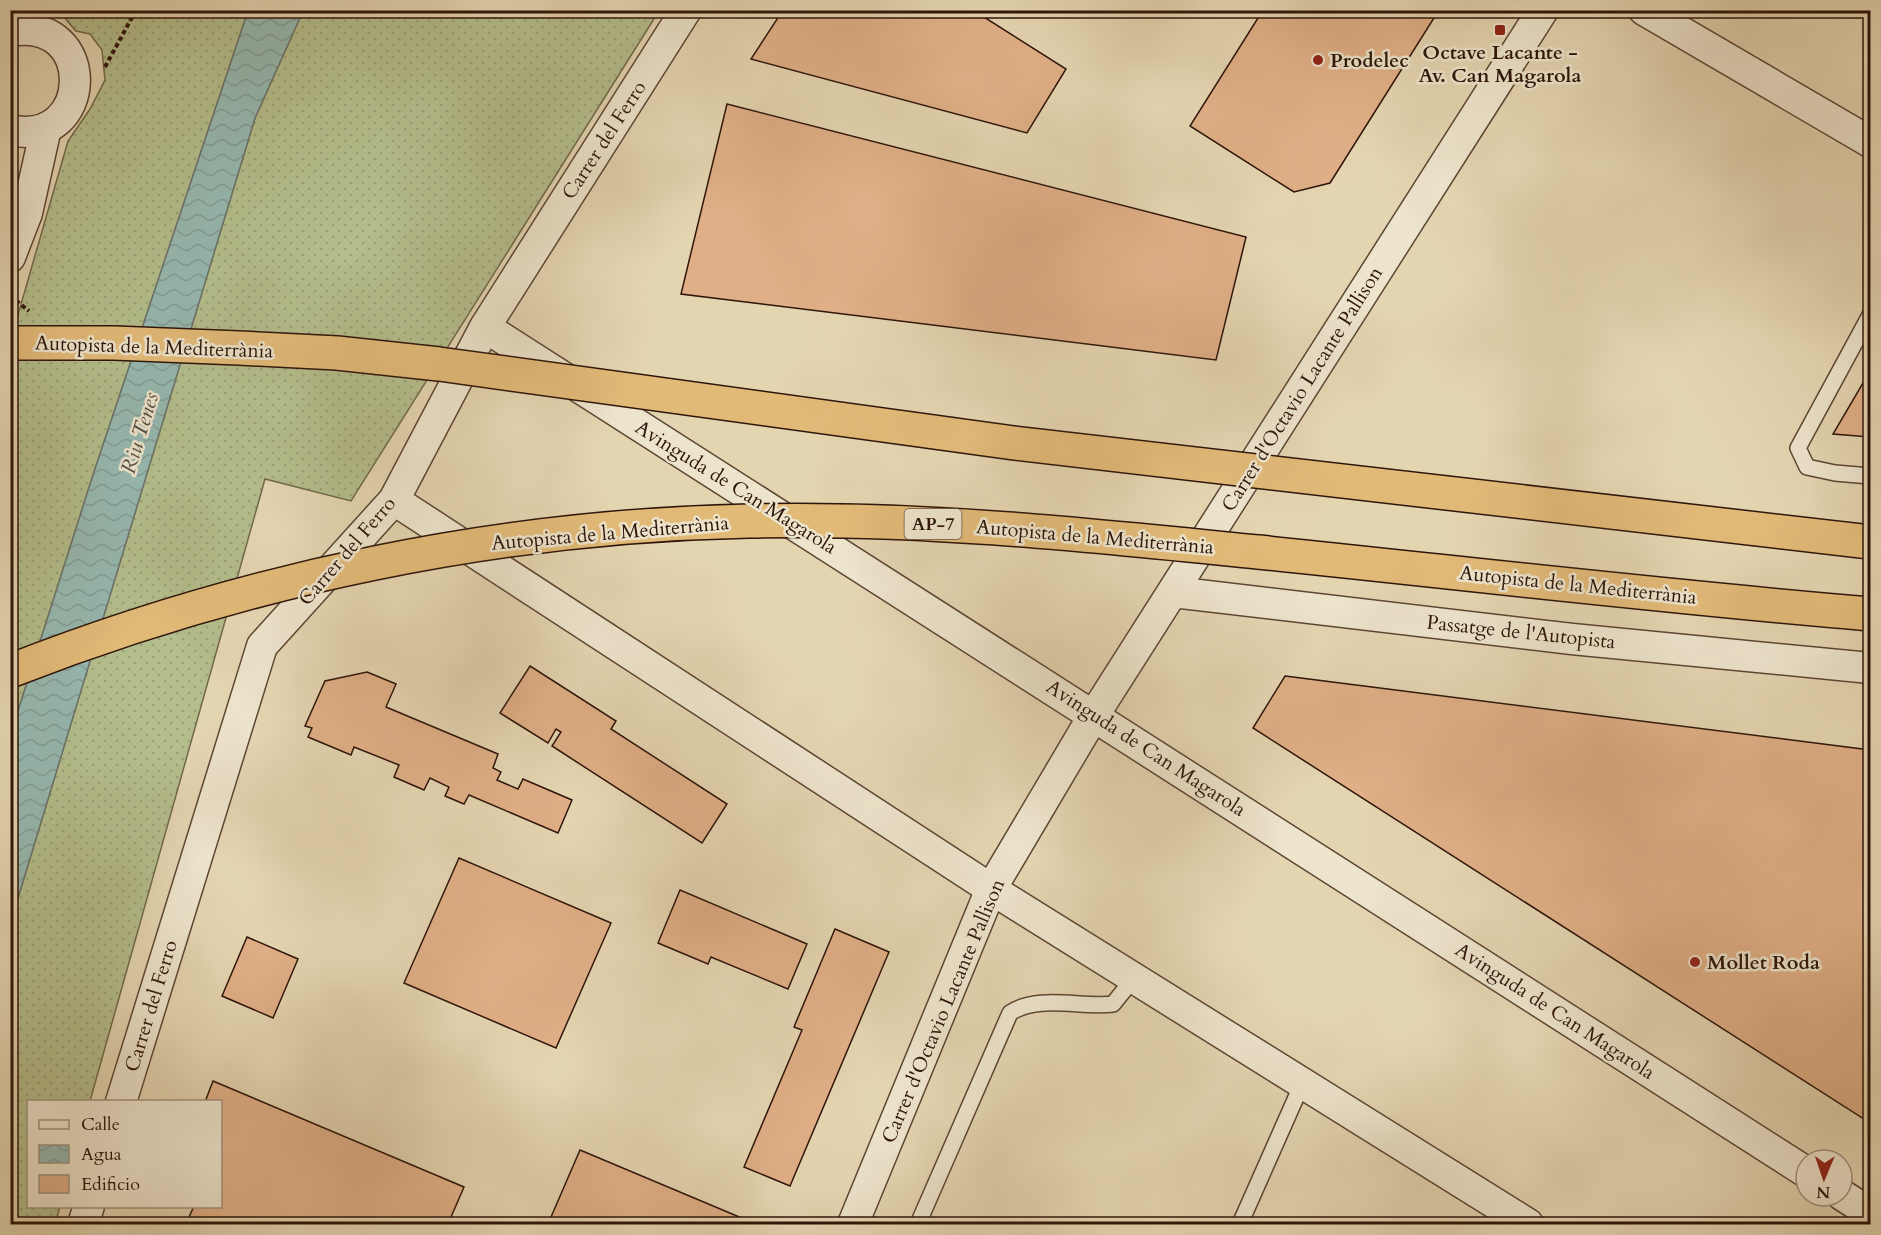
<svg xmlns="http://www.w3.org/2000/svg" width="1881" height="1235" font-family="Cardo,serif">
  <style>
    .grass { fill: url(#grass-dots); stroke: #71694b; stroke-width: 1.5 }
    .water { fill: url(#water-waves); stroke: #6c776e; stroke-width: 1.5 }
    .building { fill: #e0af87; stroke: #2e150a; stroke-width: 1.5 }
    .lines { fill: none; stroke-linecap: round; stroke-linejoin: round }
    .service-casing { stroke: #5c4534; stroke-width: 18 }
    .minor-casing { stroke: #5c4534; stroke-width: 33 }
    .path { stroke: #2e150a; stroke-width: 4; stroke-dasharray: 4.5 3; stroke-linecap: butt }
    .service { stroke: #ede4cc; stroke-width: 15 }
    .minor { stroke: #ede4cc; stroke-width: 30 }
    .motorway-bridge-casing { stroke: #2e150a; stroke-width: 36; stroke-linecap: butt }
    .motorway-bridge { stroke: #e2ba78; stroke-width: 33 }
    .poi-dot { fill: #8f2418; stroke: #ede4cc; stroke-width: 2 }
    .labels { text-anchor: middle; dominant-baseline: central; stroke-width: 5; stroke-linejoin: round; paint-order: stroke }
    .shield { fill: #ede4cc; stroke: #675344; stroke-width: 1.5 }
    .shield-label { font-size: 18px; font-weight: bold; fill: #2e150a }
    .poi-label { font-size: 20px; font-weight: bold; fill: #2e150a; stroke: #ede4cc; text-anchor: start }
    .street-label { font-size: 20px; fill: #2e150a; stroke: #ede4cc }
    .water-label { font-size: 21px; font-style: italic; fill: #524e44; stroke: #ede4cc }
  </style>
  <defs>
    <pattern id="grass-dots" width="8" height="8" patternUnits="userSpaceOnUse" patternTransform="scale(1.5)"><rect width="8" height="8" fill="#b4bd8c"/><path d="M2 2h.1M6 6h.1" fill="none" stroke="#9ba277" stroke-width="1.8" stroke-linecap="round"/></pattern>
    <pattern id="water-waves" width="16" height="10" patternUnits="userSpaceOnUse" patternTransform="scale(1.5)"><rect width="16" height="10" fill="#96b8b0"/><path d="M0 5q4-4 8 0t8 0" fill="none" stroke="#829d96"/></pattern>
  </defs>
  <rect width="100%" height="100%" fill="#e4d5b1"/>
  <filter id="stains"><feTurbulence type="fractalNoise" baseFrequency=".00333" numOctaves="4"/><feColorMatrix values="0 0 0 0 .2 0 0 0 0 .09 0 0 0 0 .02 0 0 0 .5 -.17"/></filter>
  <radialGradient id="worn" r=".72"><stop offset=".6" stop-color="#630" stop-opacity="0"/><stop offset="1" stop-color="#630" stop-opacity=".3"/></radialGradient>
  <path class="grass" d="M93,10l13,3 2,-3 140,1 -155,464 -82,258v-394l57,-198 22,-32 15,-29 -3,-30 -12,-16 -14,-3 -13,-15 -27,-5z
    M303,11h356l-308,490 -86,-22 -175,622 -62,1v104l32,1 -5,17h-44v-303l244,-803z"/>
  <path class="water" d="M248,11h55l-48,107 -244,803v-188l82,-258z"/>
  <path class="building" d="M783,10h190l93,59 -39,64 -276,-74z
    M1263,10h176l-109,173 -36,9 -104,-66z
    M727,104l519,133 -30,123 -535,-66z
    M1870,371v66l-37,-3z
    M530,666l86,55 -5,8 116,75 -25,39 -150,-97 9,-14 -5,-3 -8,14 -48,-30z
    M367,672l29,12 -10,23 112,47 -5,14 8,4 -4,8 21,9 5,-10 49,21 -14,33 -89,-38 -5,9 -19,-8 4,-9 -19,-9 -6,12 -30,-13 5,-12 -45,-18 -3,8 -43,-18 4,-9 -7,-2 20,-45z
    M1285,676l585,74v373l-617,-395z
    M459,858l152,65 -55,125 -152,-65z
    M680,890l127,54 -19,45 -77,-32 -3,7 -50,-21z
    M835,929l54,23 -99,234 -46,-19 58,-137 -8,-3z
    M247,937l51,22 -25,59 -51,-22z
    M213,1081l251,106 -16,37h-262l8,-18h26v-104h-15z
    M580,1150l176,74h-208z"/>
  <g class="lines">
    <defs>
      <path id="service" d="M1870,315l-72,133 9,19 28,6 35,3
        M918,1224l92,-211c28,-19 71,-5 103,-9l21,-26
        M1240,1224l62,-140"/>
      <path id="minor" d="M1644,10l226,132
        M10,31c89,-16 84,118 0,99
        M10,257l17,-44 19,-85
        M485,327l1321,845
        M394,500l597,389 537,335
        M1173,592l399,47 298,29
        M121,1102l141,-456 132,-146 91,-173 201,-317
        M1842,1195l28,18
        M83,1224l6,-18
        M853,1224l138,-335 103,-174 449,-705"/>
    </defs>
    <use href="#service" class="service-casing"/>
    <use href="#minor" class="minor-casing"/>
    <path class="path" d="M105,67l31,-57
      M10,296l19,15"/>
    <use href="#service" class="service"/>
    <use href="#minor" class="minor"/>
    <defs>
      <path id="motorway-bridge" d="M10,343h104l125,5 98,5 102,11 575,79 856,99
        M10,671c235,-92 487,-145 739,-150 171,-4 340,14 509,31 204,21 408,45 612,62"/>
    </defs>
    <use href="#motorway-bridge" class="motorway-bridge-casing"/>
    <use href="#motorway-bridge" class="motorway-bridge"/>
  </g>
  <g class="poi-dot">
    <rect x="1494" y="24" width="12" height="12" rx="3"/>
    <circle cx="1318" cy="60" r="6"/>
    <circle cx="1695" cy="962" r="6"/>
  </g>
  <g class="labels">
    <rect class="shield" x="904.5" y="509" width="57" height="30" rx="4.5"/>
    <g class="shield-label">
      <text x="933" y="524">AP-7</text>
    </g>
    <g class="poi-label">
      <text x="1500" y="52" text-anchor="middle">Octave Lacante -<tspan x="1500" dy="23">Av. Can Magarola</tspan></text>
      <text x="1330" y="60">Prodelec</text>
      <text x="1707" y="962">Mollet Roda</text>
    </g>
    <g class="street-label">
      <text transform="translate(604 140) rotate(-57)">Carrer del Ferro</text>
      <text transform="translate(154 347) rotate(2)">Autopista de la Mediterrània</text>
      <text transform="translate(1302 389) rotate(-58)">Carrer d'Octavio Lacante Pallison</text>
      <text transform="translate(736 487) rotate(32)">Avinguda de Can Magarola</text>
      <text transform="translate(610 533) rotate(-5)">Autopista de la Mediterrània</text>
      <text transform="translate(1095 537) rotate(5)">Autopista de la Mediterrània</text>
      <text transform="translate(347 551) rotate(-49)">Carrer del Ferro</text>
      <text transform="translate(1578 585) rotate(6)">Autopista de la Mediterrània</text>
      <text transform="translate(1521 632) rotate(6)">Passatge de l'Autopista</text>
      <text transform="translate(1146 748) rotate(33)">Avinguda de Can Magarola</text>
      <text transform="translate(151 1006) rotate(-73)">Carrer del Ferro</text>
      <text transform="translate(943 1011) rotate(-67)">Carrer d'Octavio Lacante Pallison</text>
      <text transform="translate(1555 1011) rotate(33)">Avinguda de Can Magarola</text>
    </g>
    <g class="water-label">
      <text transform="translate(140 433) rotate(-73)">Riu Tenes</text>
    </g>
  </g>
  <rect width="1881" height="1235" fill="none" stroke="#e4d5b1" stroke-width="36"/>
  <rect x="12" y="12" width="1857" height="1211" fill="none" stroke="#2e150a" stroke-width="3"/>
  <rect x="18" y="18" width="1845" height="1199" fill="none" stroke="#2e150a" stroke-width="1.5"/>
  <rect x="27" y="1100" width="195" height="108" fill="#ede4cc" stroke="#a1917e" stroke-width="1.5"/>
  <rect x="39" y="1120" width="30" height="9" fill="#ede4cc" stroke="#a1917e" stroke-width="1.5"/>
  <text x="81" y="1130" font-size="18" fill="#2e150a">Calle</text>
  <rect x="39" y="1145" width="30" height="18" fill="url(#water-waves)" stroke="#a1917e" stroke-width="1.5"/>
  <text x="81" y="1160" font-size="18" fill="#2e150a">Agua</text>
  <rect x="39" y="1175" width="30" height="18" fill="#e0af87" stroke="#a1917e" stroke-width="1.5"/>
  <text x="81" y="1190" font-size="18" fill="#2e150a">Edificio</text>
  <g transform="translate(1824 1178) rotate(182)"><circle r="28" fill="#ede4cc" stroke="#a1917e" stroke-width="1.5"/>
  <path d="M0-4.5L10 22L0 15L-10 22Z" fill="#8f2418"/>
  <text y="-9" font-size="16" font-weight="bold" text-anchor="middle" fill="#2e150a">N</text>
  </g>
  <rect width="100%" height="100%" filter="url(#stains)"/>
  <rect width="100%" height="100%" fill="url(#worn)"/>
</svg>
